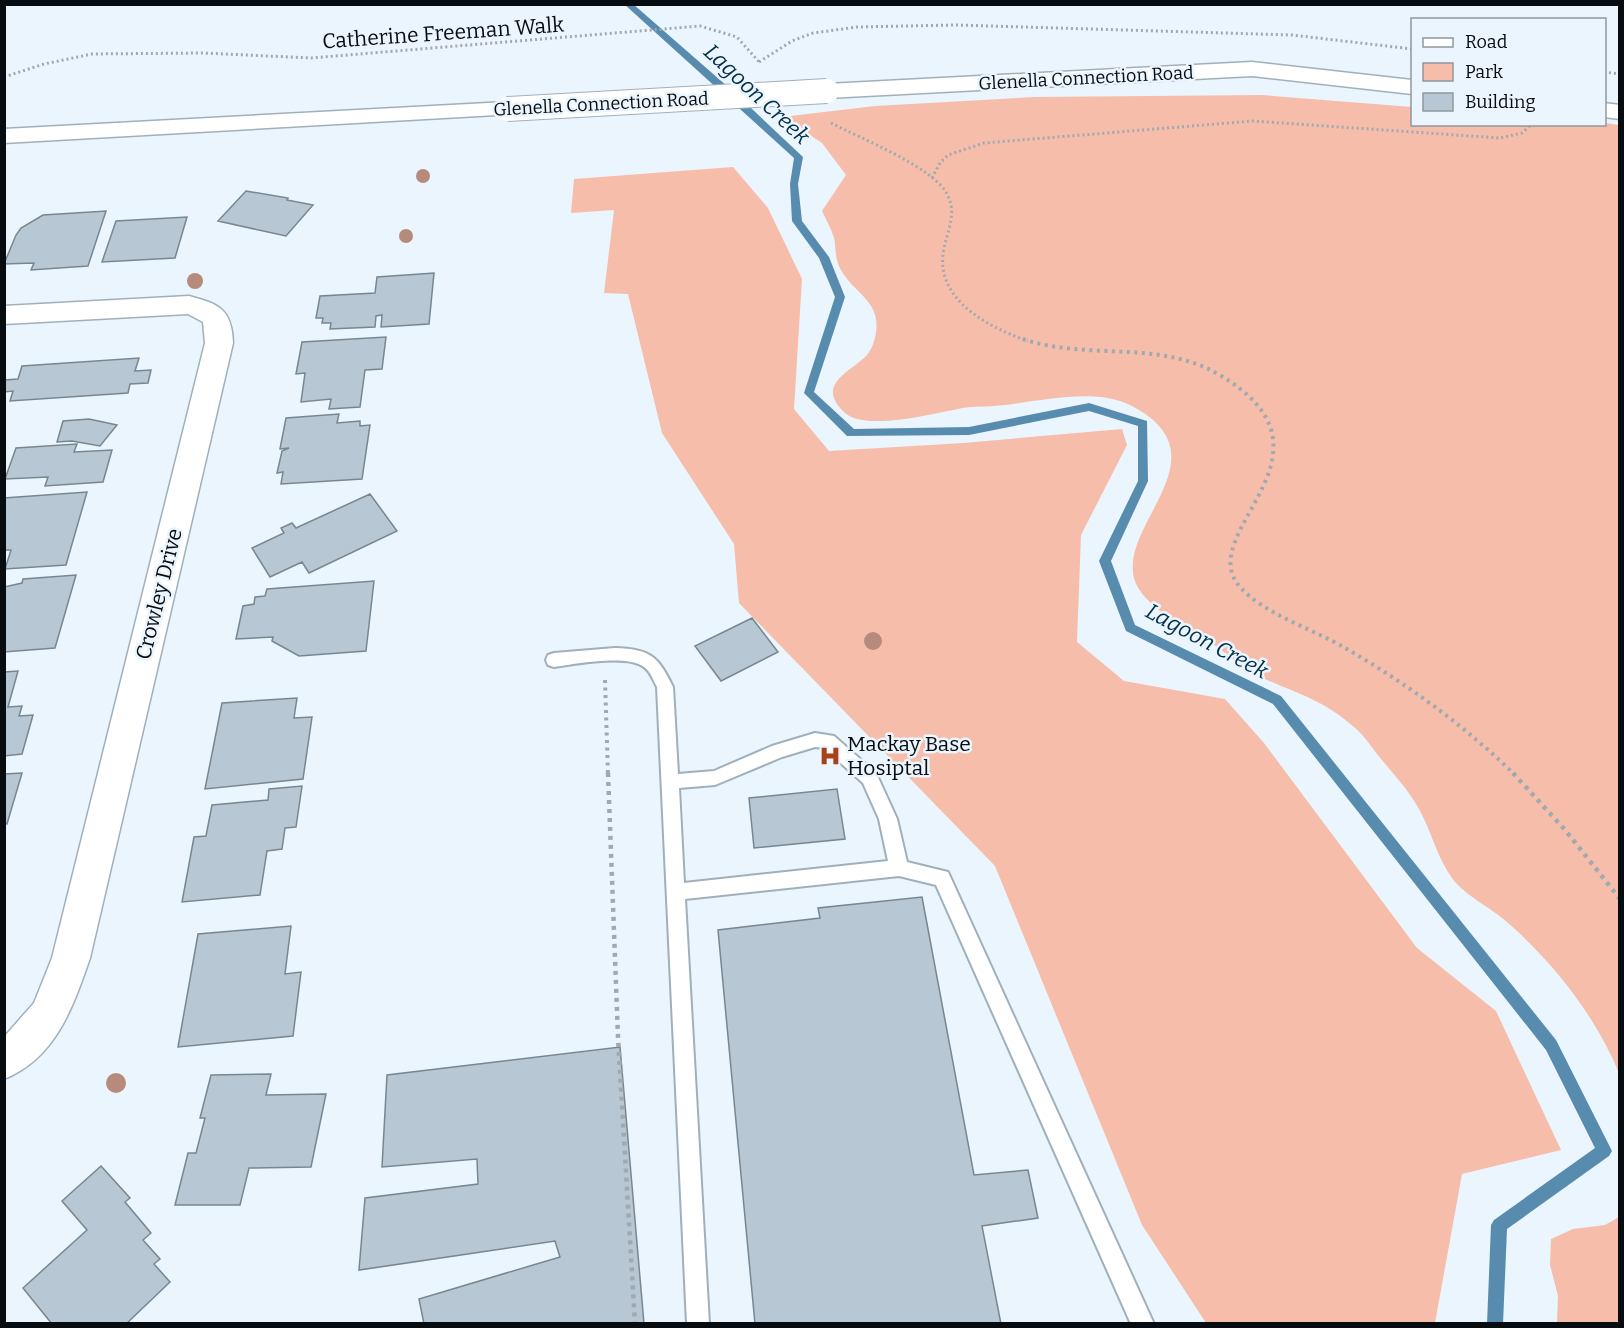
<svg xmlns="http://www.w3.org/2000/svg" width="1624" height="1328" font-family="Bitter,serif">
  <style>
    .green { fill: #f6beaa }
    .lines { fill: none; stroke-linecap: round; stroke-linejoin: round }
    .stream { fill: #588caf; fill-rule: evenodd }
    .building { fill: #b7c7d3; stroke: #778792; stroke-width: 1.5 }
    .lane-casing { stroke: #a0b0bb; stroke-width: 4 }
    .street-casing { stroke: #a0b0bb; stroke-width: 3 }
    .secondary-casing { stroke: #a0b0bb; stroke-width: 3 }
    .path-far2 { stroke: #a1a9b0; stroke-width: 3; stroke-dasharray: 2 3; stroke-linecap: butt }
    .path-far1 { stroke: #a1a9b0; stroke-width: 4; stroke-dasharray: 3 4.5; stroke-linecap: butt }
    .path { stroke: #a1a9b0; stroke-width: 4.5; stroke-dasharray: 4 5; stroke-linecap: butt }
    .lane { fill: #fff; fill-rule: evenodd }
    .street { fill: #fff; fill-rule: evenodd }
    .secondary { fill: #fff; fill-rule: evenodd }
    .secondary-bridge-casing { stroke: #a0b0bb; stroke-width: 26; stroke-linecap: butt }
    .secondary-bridge { stroke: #fff; stroke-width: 24 }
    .tree { fill: #b68b7c }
    .labels { text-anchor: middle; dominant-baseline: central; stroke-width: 5; stroke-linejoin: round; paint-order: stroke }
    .far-street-label { font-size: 18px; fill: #070c10; stroke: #ebf5fd }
    .street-label { font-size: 21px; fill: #070c10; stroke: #ebf5fd }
    .poi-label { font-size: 21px; fill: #070c10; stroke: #ebf5fd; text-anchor: start }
    .water-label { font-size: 22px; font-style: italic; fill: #022e46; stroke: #ebf5fd }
  </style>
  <rect width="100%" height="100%" fill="#ebf5fd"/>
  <path class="green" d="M1262,95l150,12v17l193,-1 14,2v948c-23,-56 -65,-110 -111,-150 -17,-16 -42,-26 -56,-45 -13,-18 -19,-40 -28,-59 -11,-25 -30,-44 -47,-65 -7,-9 -14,-20 -23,-27 -34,-30 -64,-35 -102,-54 -13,-7 -23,-18 -35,-26 -10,-7 -22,-11 -32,-17 -13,-9 -28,-20 -39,-32 -57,-58 94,-137 -16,-193 -37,-19 -97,-2 -136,1 -12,1 -25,0 -36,3 -26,5 -93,22 -113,4 -29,-27 1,-39 19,-55 7,-6 11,-17 12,-26 5,-33 -26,-40 -37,-66 -4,-9 -3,-19 -5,-28 -3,-10 -8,-18 -12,-27l24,-36 -24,-32 -40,-26 93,-11 159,-9z
    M733,167l35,41 34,71 -8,130 35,42 134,-8 159,-14 5,16 -46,90 -4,107 47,39 101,18 39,44 153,205 79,63 65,139 -99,24 -27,149h-229l-64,-98 -147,-359 -256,-263 -5,-59 -72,-111 -34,-139 -24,-1 10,-83 -43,3 3,-34z
    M1619,1217v106h-62l1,-27 -8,-31 1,-26 22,-10 32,-4z"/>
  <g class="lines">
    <path class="stream" d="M624,4h9l102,89 68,64 -5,27 4,37 27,36 16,40 -31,95 40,37 115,-2 120,-24 58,18 1,60 -37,80 24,64 146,71 275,344 56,111 -3,5 -102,73 -4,95h-16l4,-99 3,-5 101,-72 -49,-98 -273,-346 -147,-73 -27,-70 39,-80v-55l-49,-15 -120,24 -122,1 -43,-43 31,-96 -16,-39 -27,-37 -2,-37 4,-26z"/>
  </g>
  <path class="building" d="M246,191l42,7 -1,2 26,5 -27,31 -68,-15z
    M106,211l-18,55 -57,4 3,-7 -30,1 12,-29 5,-7 22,-13z
    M187,217l-12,41 -73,4 14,-41z
    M434,273l-5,51 -48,3 1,-12 -6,1 -1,11 -45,2 1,-6h-9l1,-5h-7l4,-22 55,-3 2,-16z
    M386,337l-4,32 -17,1 -5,37 -31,2 2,-10 -30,3 4,-29 -9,1 6,-32z
    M139,358l-4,13 16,-1 -3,13 -18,1 -2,9 -118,8 3,-10 -9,1v-12l14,-1 4,-13z
    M339,414l-2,9 23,-2v5l10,-1 -8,54 -81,5 2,-12 -6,1 5,-22 7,-3 -9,1 6,-31z
    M89,419l28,6 -17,21 -28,-5 -15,1 6,-21z
    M77,444l-3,8 38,-2 -9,32 -58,4 3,-9 -43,2 11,-31z
    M87,492l-21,73 -61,4 6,-19h-7v-52z
    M370,494l27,37 -88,42 -7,-11 -32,15 -18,-29 32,-15 -3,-5 11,-5 4,5z
    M76,575l-21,73 -51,4v-65l18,-4 1,-4z
    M374,581l-8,70 -67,5 -27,-15 1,-4 -37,2 7,-33 11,-2 1,-7 10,-1 2,-7z
    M752,618l26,34 -57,29 -26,-35z
    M18,671l-10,36 14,-1 -3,10 14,-1 -11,39 -18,2v-84z
    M297,698l-3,20 18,-1 -9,62 -98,10 17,-86z
    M22,773l-15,51h-3v-50z
    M302,786l-6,41 -11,1 -3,21 -15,2 -7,44 -78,7 12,-65 12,-1 6,-31 56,-5 1,-11z
    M837,789l8,50 -91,9 -5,-50z
    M922,897l52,278 54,-5 10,48 -56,8 19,98h-246l-37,-394 102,-12 -2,-10z
    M291,926l-6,48 16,-2 -8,64 -115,11 20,-113z
    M620,1047l24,277h-220l-5,-25 141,-42 -5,-16 -196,29 6,-72 113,-14 -1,-25 -95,8 5,-92z
    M271,1074l-5,21 60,-1 -15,73 -62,1 -9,37h-65l13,-52h8l9,-35h-5l11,-43z
    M101,1166l29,32 -5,4 26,31 -8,7 17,19 -6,5 16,18 -44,42h-74l-29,-36 64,-58 -25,-29z"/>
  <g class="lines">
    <defs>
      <path id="lane" d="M615,648c35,1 43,8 58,39l5,87 36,-3 58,-25 43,-13 19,3 42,37 21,46 10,43 41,10 206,452h-23l-195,-439 -37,-9 -214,23 24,425h-22l-30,-637c-4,-7 -6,-15 -13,-20 -17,-13 -69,-3 -90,0l-6,-2 -2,-5 2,-5 6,-2zM815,747l9,1 39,35 16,36 9,42 -204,22 -5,-95 36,-3 67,-28z"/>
      <path id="street" d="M189,296c30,8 43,13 44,47l-143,615c-17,49 -34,100 -86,121v-42l30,-34 18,-45 153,-615 -2,-21 -15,-8 -184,10v-18z"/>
      <path id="secondary" d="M1252,62l160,18v14l-160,-18 -425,22 -8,-2 -4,-5 4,-5 8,-2z
        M507,102l8,2 4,5 -4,5 -511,29v-14z
        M1604,103l16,2v14l-16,-2z"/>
    </defs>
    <use href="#lane" class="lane-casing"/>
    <use href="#street" class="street-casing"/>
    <use href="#secondary" class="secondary-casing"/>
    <path class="path-far2" d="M759,62l33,-21 21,-8 44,-6 99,-2 336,10 120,14
      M1604,72l16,2
      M4,77l40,-13 48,-10 111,-1 108,5 389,-32 37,11 23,26
      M831,123c29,15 102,44 116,71 10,18 1,36 -3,54 -11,51 44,79 84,93
      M932,178l8,-15 8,-8 36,-12 269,-22 247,17 22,-5 10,-9"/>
    <path class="path-far1" d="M1023,339c64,22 134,0 195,35 136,79 -27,158 22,213 24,27 73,42 105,61 61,35 120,78 170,127
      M605,680l3,95"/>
    <path class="path" d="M608,773l10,264 17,287
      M1513,773l53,58 54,68"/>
    <use href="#lane" class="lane"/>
    <use href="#street" class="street"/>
    <use href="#secondary" class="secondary"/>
    <defs>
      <path id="secondary-bridge" d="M507,109l320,-18"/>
    </defs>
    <use href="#secondary-bridge" class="secondary-bridge-casing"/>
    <use href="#secondary-bridge" class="secondary-bridge"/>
  </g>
  <g class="tree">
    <circle cx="423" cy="176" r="7"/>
    <circle cx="406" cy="236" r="7"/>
    <circle cx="195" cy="281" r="8"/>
    <circle cx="873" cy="641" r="9"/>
    <circle cx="116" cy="1083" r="10"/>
  </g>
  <defs>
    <symbol id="hospital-bare" viewBox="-9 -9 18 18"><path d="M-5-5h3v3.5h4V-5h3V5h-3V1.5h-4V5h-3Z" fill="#a74118" stroke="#ebf5fd" stroke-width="2.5" paint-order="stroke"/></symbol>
  </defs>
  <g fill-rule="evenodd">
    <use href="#hospital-bare" x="815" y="741" width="30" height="30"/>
  </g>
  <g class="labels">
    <g class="far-street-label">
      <text transform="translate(1086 78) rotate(-3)">Glenella Connection Road</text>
      <text transform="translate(601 104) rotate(-3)">Glenella Connection Road</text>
    </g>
    <g class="street-label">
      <text transform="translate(443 33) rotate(-4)">Catherine Freeman Walk</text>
      <text transform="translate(159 594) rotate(-76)">Crowley Drive</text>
    </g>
    <g class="poi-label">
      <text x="847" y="744">Mackay Base<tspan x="847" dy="24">Hosiptal</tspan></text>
    </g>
    <g class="water-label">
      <text transform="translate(757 94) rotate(43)">Lagoon Creek</text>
      <text transform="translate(1207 641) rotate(28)">Lagoon Creek</text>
    </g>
  </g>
  <rect width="1624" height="1328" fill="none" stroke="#070c10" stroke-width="12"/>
  <rect x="1411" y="18" width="195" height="108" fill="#ebf5fd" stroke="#90989e" stroke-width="1.5"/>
  <rect x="1423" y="38" width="30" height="9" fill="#ffffff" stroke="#90989e" stroke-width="1.5"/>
  <text x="1465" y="48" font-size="18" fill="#070c10">Road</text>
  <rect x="1423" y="63" width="30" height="18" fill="#f6beaa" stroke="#90989e" stroke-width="1.5"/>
  <text x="1465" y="78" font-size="18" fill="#070c10">Park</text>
  <rect x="1423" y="93" width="30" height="18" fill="#b7c7d3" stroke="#90989e" stroke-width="1.5"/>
  <text x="1465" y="108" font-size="18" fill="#070c10">Building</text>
</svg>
